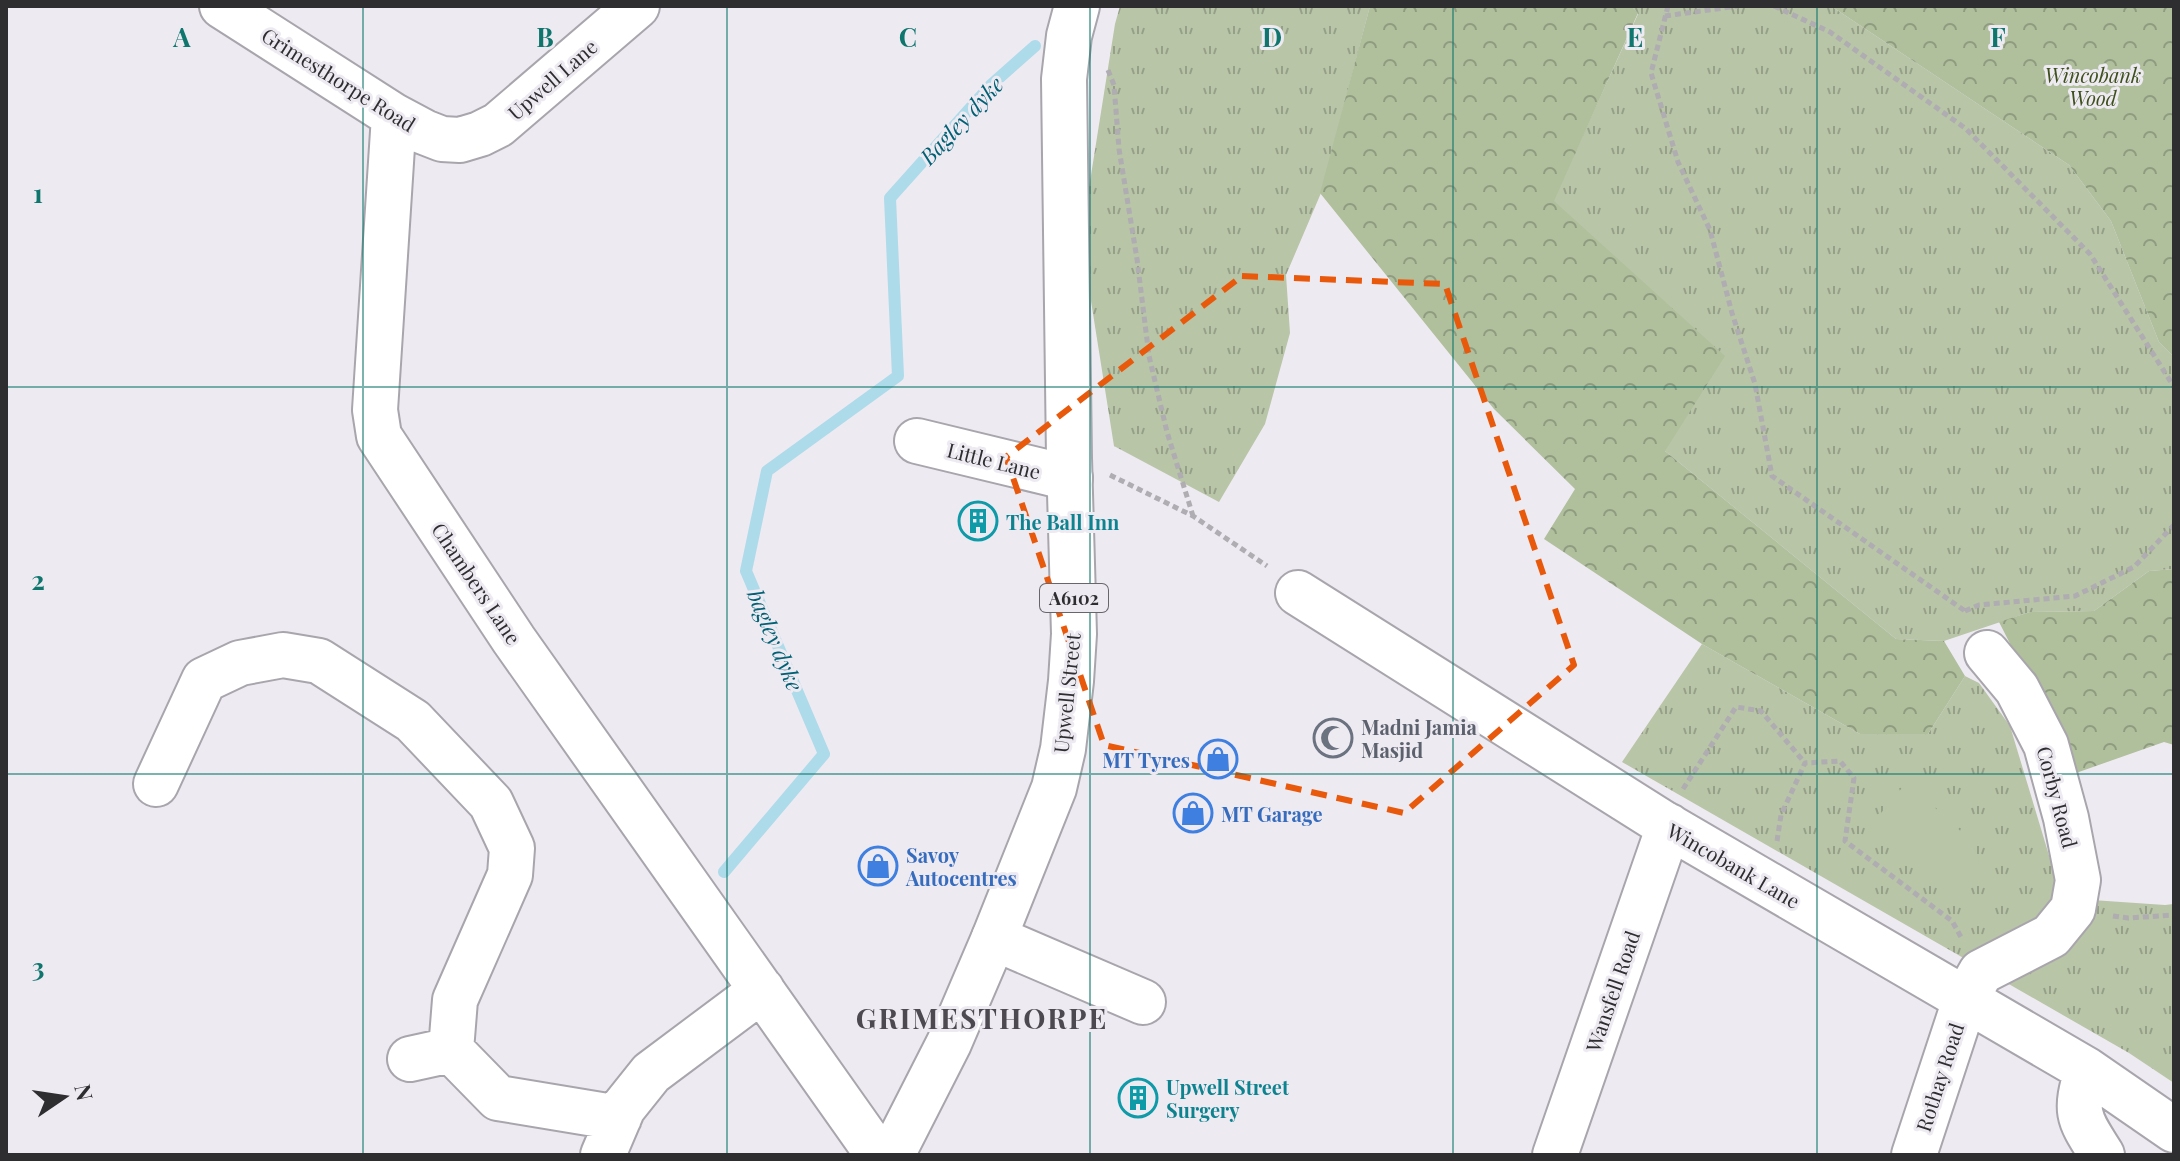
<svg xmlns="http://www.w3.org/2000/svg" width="2180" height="1161" font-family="'Playfair Display',serif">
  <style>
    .grass { fill: url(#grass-tufts) }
    .forest { fill: url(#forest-crowns) }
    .pitch { fill: #b8c5a7 }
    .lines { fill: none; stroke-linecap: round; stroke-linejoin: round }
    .stream { stroke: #addbe9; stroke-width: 12 }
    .minor-casing { stroke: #a9a5ac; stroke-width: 48 }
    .major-casing { stroke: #a9a5ac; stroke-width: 48 }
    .path { stroke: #afacb2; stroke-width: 5; stroke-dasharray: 6 4; stroke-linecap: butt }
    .minor { stroke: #fff; stroke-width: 44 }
    .major { stroke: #fff; stroke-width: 44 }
    .marked { fill: none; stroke: #e8590c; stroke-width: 6; stroke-dasharray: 16 10; stroke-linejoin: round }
    .grid { fill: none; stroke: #0f766e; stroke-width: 2; stroke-opacity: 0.55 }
    .labels { text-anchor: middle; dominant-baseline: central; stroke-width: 6; stroke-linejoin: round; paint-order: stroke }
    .shield { fill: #eeeaf2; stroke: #68666a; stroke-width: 2 }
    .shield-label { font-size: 18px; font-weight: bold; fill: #2e2d30 }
    .park-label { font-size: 20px; font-style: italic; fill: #3d501b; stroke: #eeeaf2 }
    .street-label { font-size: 20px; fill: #2e2d30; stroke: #eeeaf2 }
    .culture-label { font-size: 20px; font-weight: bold; fill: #0d838f; stroke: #eeeaf2; text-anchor: start }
    .worship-label { font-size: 20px; font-weight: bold; fill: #5b616d; stroke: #eeeaf2; text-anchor: start }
    .shop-label { font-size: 20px; font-weight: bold; fill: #366cbe; stroke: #eeeaf2; text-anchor: start }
    .water-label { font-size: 22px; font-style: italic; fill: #006074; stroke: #eeeaf2 }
    .district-label { font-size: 28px; font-weight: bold; letter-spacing: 2px; fill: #4d4950; stroke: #eeeaf2 }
    .grid-label { font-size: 26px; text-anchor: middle; font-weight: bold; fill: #0f766e; stroke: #eeeaf2; stroke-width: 6; stroke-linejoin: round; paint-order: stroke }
  </style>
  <defs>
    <pattern id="grass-tufts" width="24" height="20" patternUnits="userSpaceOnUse" patternTransform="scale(2)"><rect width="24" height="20" fill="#b8c5a7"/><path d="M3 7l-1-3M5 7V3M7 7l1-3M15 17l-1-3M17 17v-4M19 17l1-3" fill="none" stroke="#96a088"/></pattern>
    <pattern id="forest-crowns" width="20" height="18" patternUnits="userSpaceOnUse" patternTransform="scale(2)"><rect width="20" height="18" fill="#b0bf9c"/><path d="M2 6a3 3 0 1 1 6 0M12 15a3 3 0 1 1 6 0" fill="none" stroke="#909c80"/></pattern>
  </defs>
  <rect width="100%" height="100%" fill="#eeeaf2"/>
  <path class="grass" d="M1120,6h250l-49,187 -35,82 4,58 -25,91 -46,78 -105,-56 -33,-208 34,-214z
    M1631,6h200l238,159 42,56 48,121 15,15v212l-25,2 -55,40 -64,1 -86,29 -48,-2 -231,-188 -112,-250 85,-187z
    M1702,644l158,90h68l37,-58 14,7 31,43 41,136 41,38 73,5 9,-1v179l-45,-30 -507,-291z"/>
  <path class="forest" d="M1370,6h261l7,7 -84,188 171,155 -60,95 231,188 48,2 21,35 -37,58h-68l-158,-90 -158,-105 31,-50 -81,-80 -174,-216z
    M1831,6h343v351l-15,-15 -48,-121 -42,-56z
    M2174,569v176l-10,-3 -88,31 -77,-151 31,-10 64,-1 55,-40z"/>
  <path class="pitch" d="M1907,782l61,56 11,20 -4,18 -13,11 -28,-2 -64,-59z"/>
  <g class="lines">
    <path class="stream" d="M724,872l100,-118 -78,-183 21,-100 131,-95 -8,-178 101,-113 44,-39"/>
    <defs>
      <path id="minor" d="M222,6l172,110 30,16 18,7 18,1 20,-6 18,-9 139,-119
        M394,116l-19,294 4,26 135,204 364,515
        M917,441l153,37
        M1298,593l365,230 424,247 87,60
        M156,784l48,-104 36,-17 43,-8 36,6 94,60 78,82 21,45 -2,27 -55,125 -4,50 47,48 121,20
        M994,938l149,64
        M410,1059l41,-9
        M2087,1070c-13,44 -9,47 15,85
        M603,1155l20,-47 28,-35 111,-83
        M1555,1155l114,-329
        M1914,1155l51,-155 16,-28 70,-36 22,-27 5,-29 -12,-62 -20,-73 -29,-56 -30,-36"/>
      <path id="major" d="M892,1155l57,-112 45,-105 60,-150 9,-39 8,-68 3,-47 -5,-176 -5,-379 5,-43 8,-30"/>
    </defs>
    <use href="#minor" class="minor-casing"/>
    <use href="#major" class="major-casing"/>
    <path class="path" d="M1668,6l-17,67 27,89 32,68 22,83 23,71 17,92 193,135
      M1774,6l56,26 135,96 125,126 84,133
      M1665,16l73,-10
      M1108,70l6,15 5,64 18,110 12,97 18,76 26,84
      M1110,475l83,41 74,50
      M1965,611l14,-6 96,-9 59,-29 40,-42
      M1683,789l53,-82 25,4 44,52
      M1777,841l4,-26 24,-52 35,-2 14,17 -9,63 107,80 10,18
      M2113,916l15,2 46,-3"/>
    <use href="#minor" class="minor"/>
    <use href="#major" class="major"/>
  </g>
  <path class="marked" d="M1242,276l203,8 129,381 -170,148 -300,-68 -98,-288z"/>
  <path class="grid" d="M363,6v1149M727,6v1149M1090,6v1149M1453,6v1149M1817,6v1149M6,387h2168M6,774h2168"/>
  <defs>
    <symbol id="building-ring" viewBox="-11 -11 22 22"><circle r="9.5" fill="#eeeaf2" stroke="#0f9aa8" stroke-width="1.5"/><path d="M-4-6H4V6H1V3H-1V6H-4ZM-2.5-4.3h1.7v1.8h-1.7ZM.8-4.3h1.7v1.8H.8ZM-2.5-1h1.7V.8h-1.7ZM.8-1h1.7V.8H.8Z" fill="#0f9aa8"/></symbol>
    <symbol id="mosque-ring" viewBox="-11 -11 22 22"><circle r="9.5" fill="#eeeaf2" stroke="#6b7280" stroke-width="1.5"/><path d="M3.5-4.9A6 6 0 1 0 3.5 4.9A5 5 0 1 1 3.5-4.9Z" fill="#6b7280"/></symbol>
    <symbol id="shop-ring" viewBox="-11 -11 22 22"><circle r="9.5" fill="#eeeaf2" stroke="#3f7fe0" stroke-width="1.5"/><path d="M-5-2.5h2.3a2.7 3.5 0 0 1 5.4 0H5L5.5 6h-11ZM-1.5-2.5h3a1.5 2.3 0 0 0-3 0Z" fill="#3f7fe0"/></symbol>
  </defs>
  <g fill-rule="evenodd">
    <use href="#building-ring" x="956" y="499" width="44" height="44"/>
    <use href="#mosque-ring" x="1311" y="716" width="44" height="44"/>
    <use href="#shop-ring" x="1196" y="737" width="44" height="44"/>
    <use href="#shop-ring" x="1171" y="791" width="44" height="44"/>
    <use href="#shop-ring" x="856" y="844" width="44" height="44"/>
    <use href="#building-ring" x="1116" y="1076" width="44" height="44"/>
  </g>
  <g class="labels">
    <rect class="shield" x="1040" y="584" width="68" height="28" rx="6"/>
    <g class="shield-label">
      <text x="1074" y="598">A6102</text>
    </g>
    <g class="park-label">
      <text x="2093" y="74">Wincobank<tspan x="2093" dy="23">Wood</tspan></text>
    </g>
    <g class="street-label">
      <text transform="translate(339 79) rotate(32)">Grimesthorpe Road</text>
      <text transform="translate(552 79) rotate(-41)">Upwell Lane</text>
      <text transform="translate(994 460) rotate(14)">Little Lane</text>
      <text transform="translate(477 583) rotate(56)">Chambers Lane</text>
      <text transform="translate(1066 693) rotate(-84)">Upwell Street</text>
      <text transform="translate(2058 797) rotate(75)">Corby Road</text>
      <text transform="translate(1734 865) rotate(30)">Wincobank Lane</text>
      <text transform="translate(1612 991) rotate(-71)">Wansfell Road</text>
      <text transform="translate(1939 1077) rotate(-72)">Rothay Road</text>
    </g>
    <g class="culture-label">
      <text x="1006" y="521">The Ball Inn</text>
      <text x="1166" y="1086">Upwell Street<tspan x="1166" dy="23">Surgery</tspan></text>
    </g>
    <g class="worship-label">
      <text x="1361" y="726">Madni Jamia<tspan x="1361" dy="23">Masjid</tspan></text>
    </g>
    <g class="shop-label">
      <text x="1190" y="759" text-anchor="end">MT Tyres</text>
      <text x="1221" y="813">MT Garage</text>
      <text x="906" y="854">Savoy<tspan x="906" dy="23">Autocentres</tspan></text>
    </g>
    <g class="water-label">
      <text transform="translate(961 120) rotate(-47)">Bagley dyke</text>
      <text transform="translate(776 640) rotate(67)">bagley dyke</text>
    </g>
    <g class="district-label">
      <text x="982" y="1017">GRIMESTHORPE</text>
    </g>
  </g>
  <g class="grid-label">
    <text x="182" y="47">A</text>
    <text x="545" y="47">B</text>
    <text x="908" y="47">C</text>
    <text x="1272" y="47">D</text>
    <text x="1635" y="47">E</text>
    <text x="1998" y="47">F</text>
    <text x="38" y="203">1</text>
    <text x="38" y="590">2</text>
    <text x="38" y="977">3</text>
  </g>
  <rect width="2180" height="1161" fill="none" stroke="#2e2d30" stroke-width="16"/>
  <g transform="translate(64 1097) rotate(77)" stroke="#eeeaf2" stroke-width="6" paint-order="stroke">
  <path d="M0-6L14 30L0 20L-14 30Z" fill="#2e2d30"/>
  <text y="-12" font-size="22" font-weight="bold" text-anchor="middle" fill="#2e2d30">N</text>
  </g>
</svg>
